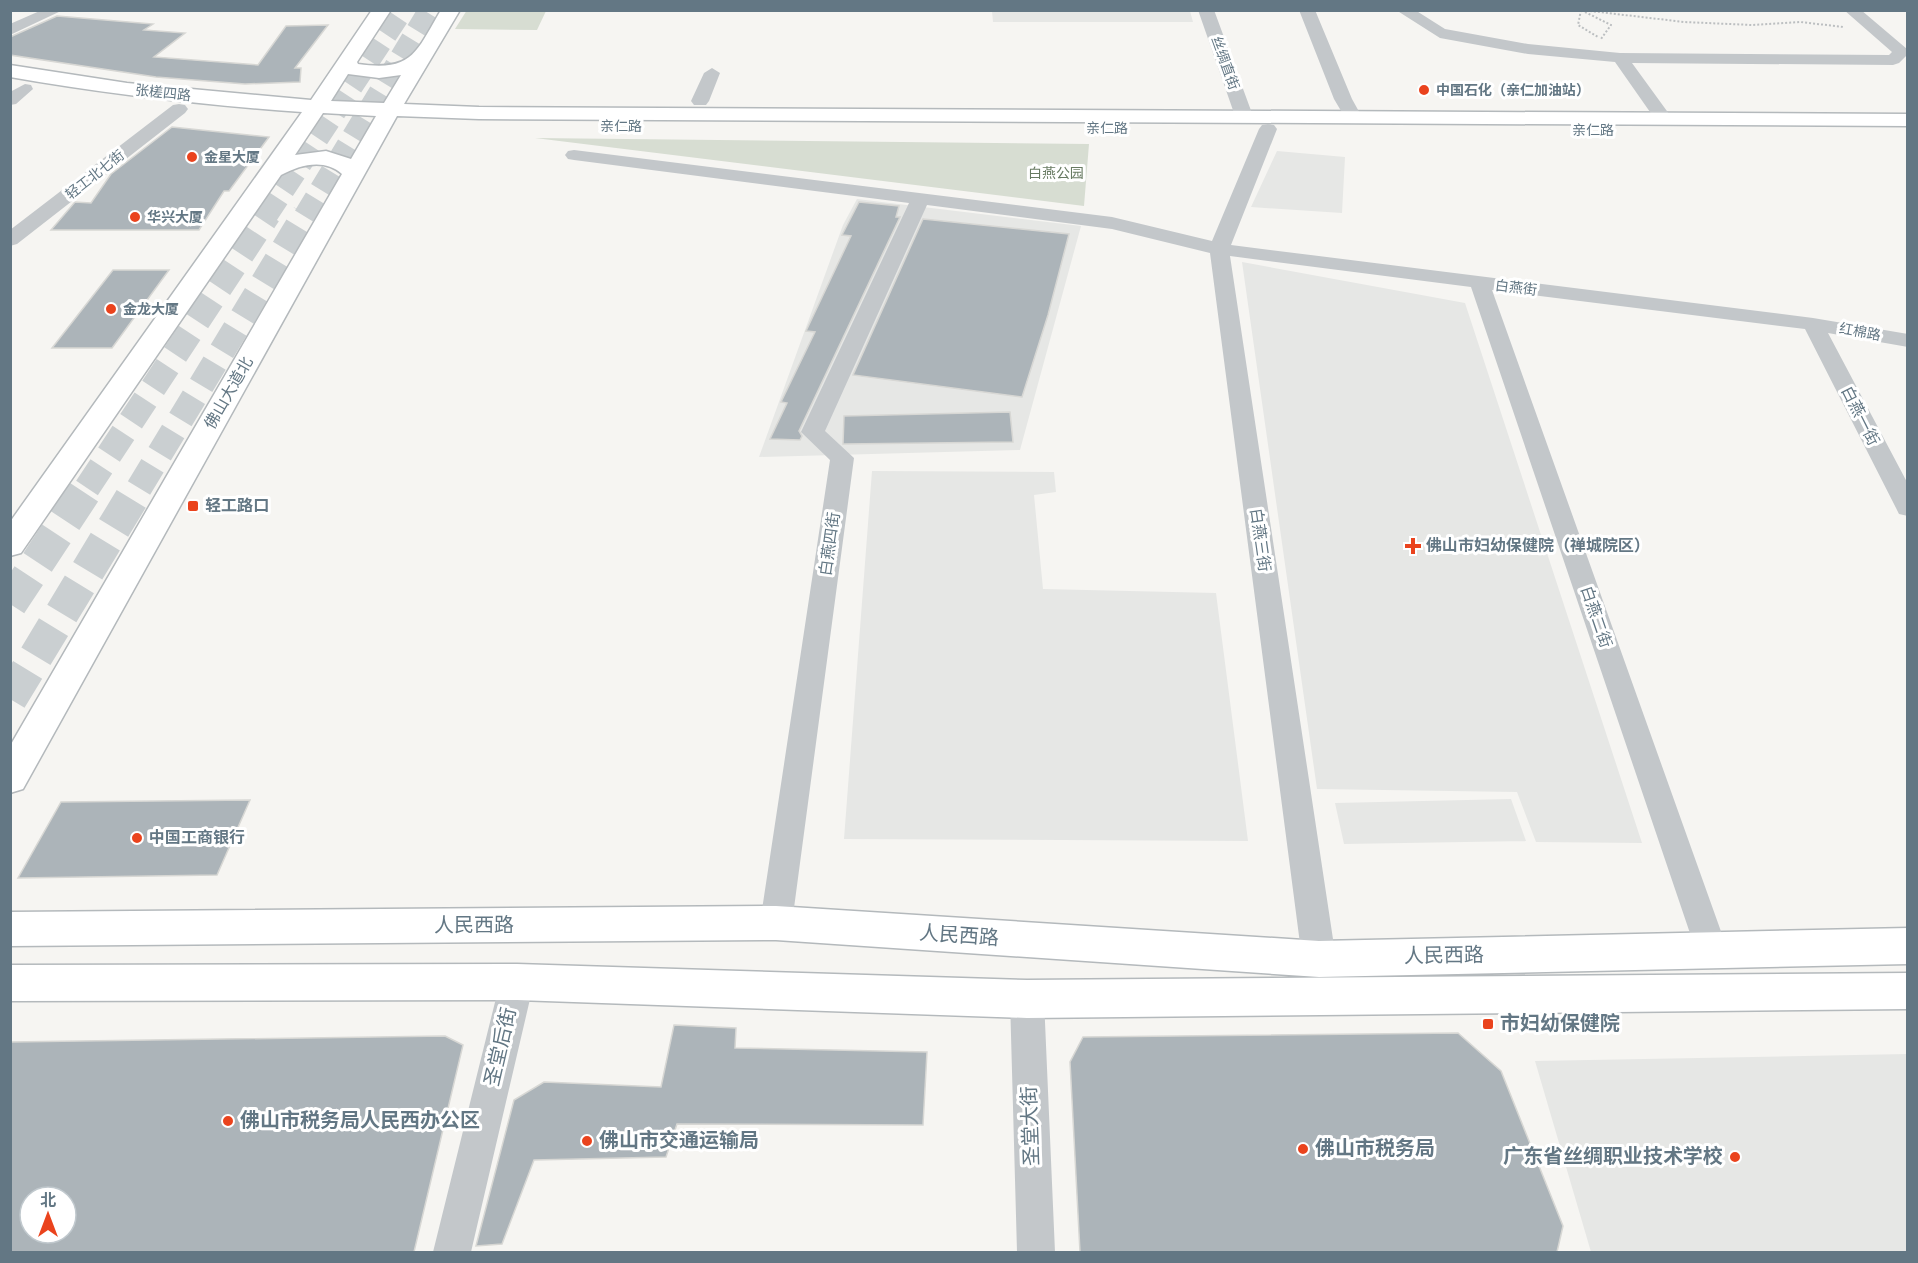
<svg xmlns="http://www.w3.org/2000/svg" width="1918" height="1263" font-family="'Varela Round','Noto Sans SC',sans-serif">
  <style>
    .built { fill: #e6e7e5 }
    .green { fill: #d7ddd2 }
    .building { fill: #acb4b9; stroke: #d7d7d4; stroke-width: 1.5; fill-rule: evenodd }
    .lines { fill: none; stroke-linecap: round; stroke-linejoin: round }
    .highway-tunnel-far2 { stroke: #cacfd1; stroke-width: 21; stroke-dasharray: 21 10; stroke-linecap: butt }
    .highway-tunnel-far1 { stroke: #cacfd1; stroke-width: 26; stroke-dasharray: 26 14; stroke-linecap: butt }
    .highway-tunnel { stroke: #cacfd1; stroke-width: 34; stroke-dasharray: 34 16; stroke-linecap: butt }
    .major-casing { stroke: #b4b9bc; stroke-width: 3 }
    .path { stroke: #bcbfc1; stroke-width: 2; stroke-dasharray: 2 2; stroke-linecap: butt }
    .minor { fill: #c3c7ca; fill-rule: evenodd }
    .major { fill: #fff; fill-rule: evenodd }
    .poi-dot { fill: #ea431d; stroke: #fff; stroke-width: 2 }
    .labels { text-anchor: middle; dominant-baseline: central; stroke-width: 6; stroke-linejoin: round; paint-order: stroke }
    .far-street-label { font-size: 14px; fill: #637784; stroke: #fff }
    .far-poi-label { font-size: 14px; font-weight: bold; fill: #637784; stroke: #fff; text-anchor: start }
    .far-park-label { font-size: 14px; fill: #687b62; stroke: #fff }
    .street-label { font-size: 16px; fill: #637784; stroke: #fff }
    .poi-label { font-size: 16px; font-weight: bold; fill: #637784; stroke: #fff; text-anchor: start }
    .near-street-label { font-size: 20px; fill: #637784; stroke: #fff }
    .near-poi-label { font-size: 20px; font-weight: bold; fill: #637784; stroke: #fff; text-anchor: start }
  </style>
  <rect width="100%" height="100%" fill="#f6f5f2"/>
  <path class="built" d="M992,11h198l3,11h-200z
    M1277,151l68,6 -3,56 -91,-6z
    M857,199l224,27 -61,224 -261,7 84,-232z
    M1242,262l223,41 177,540 -106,-1 -19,-50 -200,-3z
    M872,471l182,1 2,20 -22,3 9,94 173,4 32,248 -404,-2z
    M1511,799l15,42 -182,3 -9,-41z
    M1907,1054v198h-316l-56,-191z"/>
  <path class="green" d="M467,10h79v1l-9,19 -82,-1z
    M535,138l554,6 -5,62z"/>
  <path class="building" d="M57,16l96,8 -9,6 41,3 -31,24 104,8 28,-39 42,-1 -33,43h6l-1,14 -55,2 -89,-7 -146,-22v-18z
    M172,127l97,10 -40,54h-5l-25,39h-148l24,-28 16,1 20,-29z
    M859,202l40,4 -3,11h4l-101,214 3,5 -2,4 -30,-1 17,-36 -6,-1 34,-70 -9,-1 45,-95 -9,-1z
    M923,219l146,15 -21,81 -26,82 -169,-22z
    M113,270h56l-57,78h-60z
    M1010,412l3,30 -170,2 1,-28z
    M250,800l-33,75 -199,3 43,-76z
    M674,1025l62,3 -1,20 192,4 -4,73 -246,-1 -11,33 -132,3 -32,84 -26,2 38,-146 30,-18 117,5z
    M1458,1033l43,38 62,155 -6,26h-477l-10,-190 13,-25z
    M445,1036l18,9 -49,207h-404v-210zM30,1197h36v36h-36z"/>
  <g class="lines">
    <path class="highway-tunnel-far2" d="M267,216l136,-206
      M304,216l125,-206"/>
    <path class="highway-tunnel-far1" d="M87,488l181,-274
      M139,488l166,-274"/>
    <path class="highway-tunnel" d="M10,604l78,-118
      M10,699l129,-213"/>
    <defs>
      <path id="major" d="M372,10h19l-34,52 1,2c55,8 58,-12 83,-54h19l-56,94 75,3 1429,7v12l-1429,-7 -82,-3 -374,673 -13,4v-47l332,-572c-18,-16 -42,-9 -61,1l-260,378 -11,3v-34l292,-410c-98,-7 -195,-18 -292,-35v-12l117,18 184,17zM348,74l31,4 22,-3 -17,28 -53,-2zM323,113l53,3 -25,43 -25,-8 -31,4z
        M776,906l543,35 589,-13v36l-589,13 -543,-37 -766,6v-34z
        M517,964l510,16 881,-7v36l-881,9 -510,-18 -507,1v-36z"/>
    </defs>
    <use href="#major" class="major-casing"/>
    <path class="path" d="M1581,10l-3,15 20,12
      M1582,10l102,12 68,3 48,-3 44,5
      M1585,12l26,13 -10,14"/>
    <path class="minor" d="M42,10h21l-53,25v-11z
      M1198,10h16l39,106 -3,4h-12l-3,-4z
      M1299,10h16l37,89 10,18 -3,4h-12l-13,-22z
      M1396,10h19l30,19 83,15 92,9 269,2 3,-3 -48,-42h17l46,39 1,5 -9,9 -6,2 -261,-2 40,55 -3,4h-12l-42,-60 -87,-8 -88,-16z
      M712,68l8,5 -11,28 -3,4h-12l-3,-4 13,-28z
      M25,84l6,1 2,4 -17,15 -6,1v-13z
      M179,104l6,1 3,4 -3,4 -168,131 -7,2v-16l163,-125z
      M1268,124l6,1 3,4 -46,116 582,73 95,16v13l-80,-14 80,151v32l-9,-2 -3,-6 -91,-179 -313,-39 236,661 -4,10 -12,4 -12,-4 -4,-10 -225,-664 -241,-31 106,703 -5,10 -12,5 -12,-5 -5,-10 -92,-706 -98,-24 -185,-24 -102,226 29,27 -62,465 -5,10 -11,4 -11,-4 -5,-10 70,-463 -29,-28 108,-229 -335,-43 -6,-1 -3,-4 3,-4 6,-1 538,67 100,24 47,-112 3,-4z
      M517,967l12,4 5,11 -63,270h-38l67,-270 5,-11z
      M1027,984l12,4 5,11 11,253h-38l-7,-253 5,-11z"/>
    <use href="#major" class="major"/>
  </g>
  <g class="poi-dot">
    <circle cx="1424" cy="90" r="6"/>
    <circle cx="192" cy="157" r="6"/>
    <circle cx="135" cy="217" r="6"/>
    <circle cx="111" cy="309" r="6"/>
    <rect x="187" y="500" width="12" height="12" rx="3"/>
    <path d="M1410 537h6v6h6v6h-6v6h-6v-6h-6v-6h6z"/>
    <circle cx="137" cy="838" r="6"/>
    <rect x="1482" y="1018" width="12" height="12" rx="3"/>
    <circle cx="228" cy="1121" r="6"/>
    <circle cx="587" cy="1141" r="6"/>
    <circle cx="1303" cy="1149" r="6"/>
    <circle cx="1735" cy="1157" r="6"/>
  </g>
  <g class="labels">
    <g class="far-street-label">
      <text transform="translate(1225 63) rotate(70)">丝绸直街</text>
      <text transform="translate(163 93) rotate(6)">张槎四路</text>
      <text x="621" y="126">亲仁路</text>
      <text x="1107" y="128">亲仁路</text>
      <text x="1593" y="130">亲仁路</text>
      <text transform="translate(95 175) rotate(-38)">轻工北七街</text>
      <text transform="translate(1516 288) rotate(7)">白燕街</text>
      <text transform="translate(1860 332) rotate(10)">红棉路</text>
    </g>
    <g class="far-poi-label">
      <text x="1436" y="90">中国石化（亲仁加油站）</text>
      <text x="204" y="157">金星大厦</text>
      <text x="147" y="217">华兴大厦</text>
      <text x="123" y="309">金龙大厦</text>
    </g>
    <g class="far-park-label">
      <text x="1056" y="173">白燕公园</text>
    </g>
    <g class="street-label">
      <text transform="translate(229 393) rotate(-60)">佛山大道北</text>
      <text transform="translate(1860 416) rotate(63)">白燕一街</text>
      <text transform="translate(1260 540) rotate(82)">白燕三街</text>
      <text transform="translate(830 544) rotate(-82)">白燕四街</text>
      <text transform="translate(1596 617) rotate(71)">白燕二街</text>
    </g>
    <g class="poi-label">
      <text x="205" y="506">轻工路口</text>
      <text x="1426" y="546">佛山市妇幼保健院（禅城院区）</text>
      <text x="149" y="838">中国工商银行</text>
    </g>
    <g class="near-street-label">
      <text x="474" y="926">人民西路</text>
      <text transform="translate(959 936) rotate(4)">人民西路</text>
      <text transform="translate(1444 956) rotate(-1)">人民西路</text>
      <text transform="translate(501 1047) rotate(-77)">圣堂后街</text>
      <text transform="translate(1031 1126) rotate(-92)">圣堂大街</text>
    </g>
    <g class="near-poi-label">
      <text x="1500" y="1024">市妇幼保健院</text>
      <text x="240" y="1121">佛山市税务局人民西办公区</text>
      <text x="599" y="1141">佛山市交通运输局</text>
      <text x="1315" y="1149">佛山市税务局</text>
      <text x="1723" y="1157" text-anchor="end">广东省丝绸职业技术学校</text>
    </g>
  </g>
  <rect width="1918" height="1263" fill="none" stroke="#637784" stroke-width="24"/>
  <g transform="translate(48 1215)"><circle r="28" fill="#ffffff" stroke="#c1c9ce" stroke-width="1.5"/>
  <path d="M0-4.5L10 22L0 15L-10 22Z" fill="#ea431d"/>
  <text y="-9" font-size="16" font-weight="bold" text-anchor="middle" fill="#637784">北</text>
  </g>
</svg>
